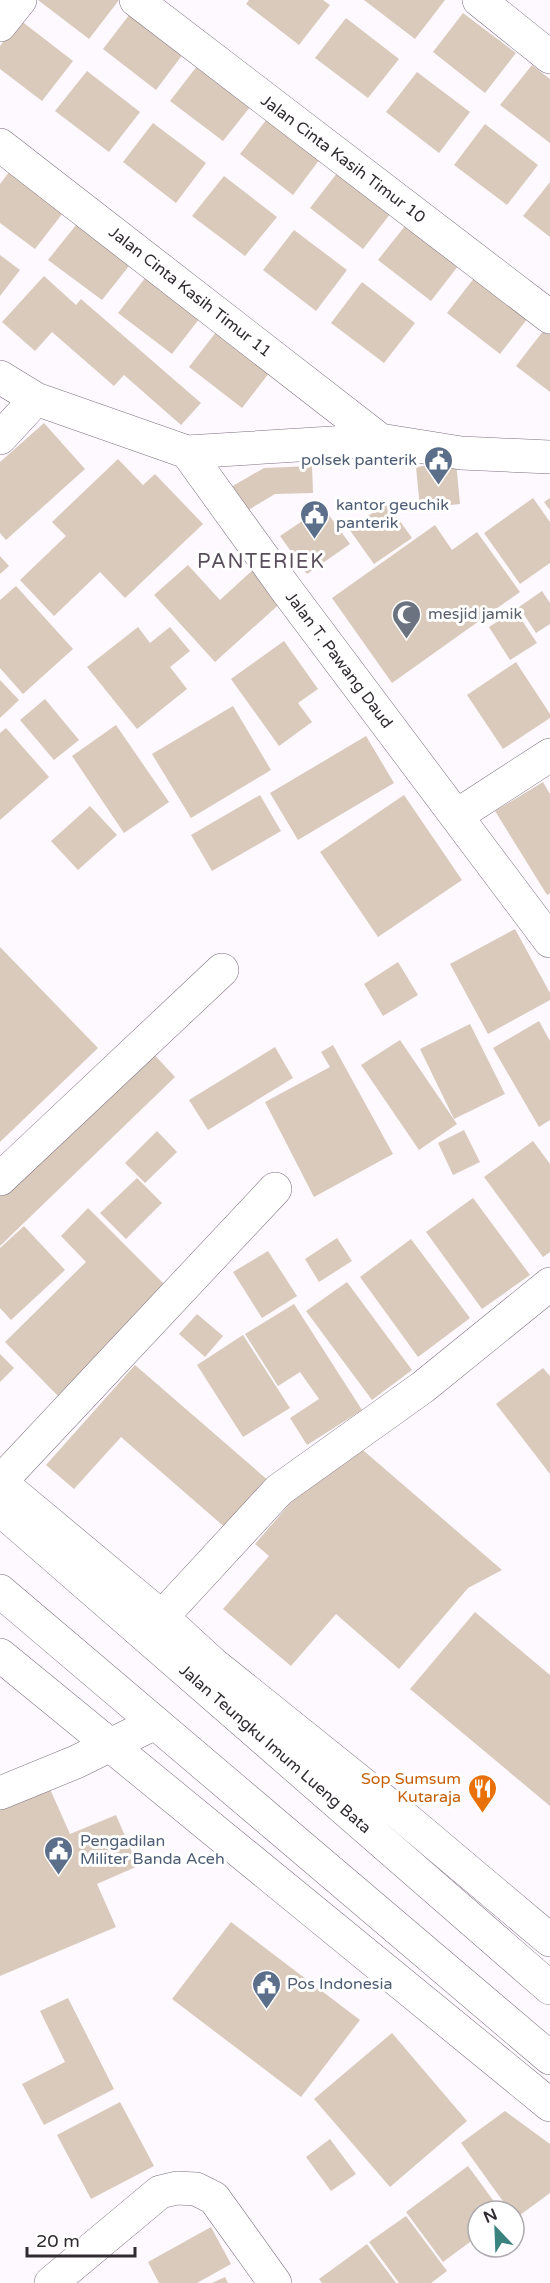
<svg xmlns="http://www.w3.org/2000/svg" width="550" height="2283" font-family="'Varela Round',sans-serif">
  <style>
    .building { fill: #dacabc }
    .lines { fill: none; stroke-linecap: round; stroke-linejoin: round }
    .minor-casing { stroke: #7d7180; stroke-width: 34 }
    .highway-casing { stroke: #7d7180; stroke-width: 34 }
    .minor { stroke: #fff; stroke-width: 33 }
    .highway { stroke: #fff; stroke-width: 33 }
    .labels { text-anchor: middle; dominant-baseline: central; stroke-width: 6; stroke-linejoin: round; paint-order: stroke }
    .street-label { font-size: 16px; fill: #302b31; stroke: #fff }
    .service-label { font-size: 16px; fill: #4e5e75; stroke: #fff; text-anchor: start }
    .worship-label { font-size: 16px; fill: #5b616d; stroke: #fff; text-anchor: start }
    .food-label { font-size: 16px; fill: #c56008; stroke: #fff; text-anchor: end }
    .quarter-label { font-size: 20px; letter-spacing: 1.5px; fill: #594e5c; stroke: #fff }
  </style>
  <rect width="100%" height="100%" fill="#fef8ff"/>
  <path class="building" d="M38,0h81l-30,39z
    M249,0h74l7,5 -31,40 -53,-41z
    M364,0h81l-30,39z
    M133,10l53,40 -30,40 -53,-41z
    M463,13l53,40 -31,40 -52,-41z
    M346,18l53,41 -31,39 -53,-40z
    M20,20l53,41 -31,40 -42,-32v-23z
    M201,61l53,41 -31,39 -53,-40z
    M532,65l18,14v64l-50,-38z
    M87,71l53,41 -31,40 -54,-41z
    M417,72l53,40 -31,41 -53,-41z
    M270,115l53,40 -30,40 -53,-41z
    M153,123l53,40 -30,40 -53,-41z
    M485,124l53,41 -31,40 -53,-40z
    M12,168l54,41 -31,40 -35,-26v-39z
    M341,168l53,41 -31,40 -53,-41z
    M224,176l53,41 -32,39 -53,-40z
    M550,182v55l-27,-21z
    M80,220l53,41 -31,39 -54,-40z
    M409,221l53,40 -31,40 -53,-41z
    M294,230l53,40 -31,41 -53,-41z
    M0,255l20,15 -20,26z
    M149,273l54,41 -31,40 -54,-41z
    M478,273l53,41 -31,40 -53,-41z
    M44,276l32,29 5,-6 120,104 -20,22 -57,-50 -10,11 -62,-54 -17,19 -33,-29z
    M362,282l53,41 -31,40 -53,-40z
    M547,326l3,2v64l-34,-26z
    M220,327l53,41 -31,40 -53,-41z
    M44,423l41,46 -79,71 -6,-7v-71z
    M118,459l25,26 12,-11 48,50 -78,74 -25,-26 -46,44 -34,-36 46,-44 -14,-14z
    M456,462l4,42 -40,4 -4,-41z
    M312,466l1,27 -38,1 -30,18 -14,-25 33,-19z
    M533,498l17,24v41l-30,21 -36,-51z
    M550,498v12l-6,-8z
    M387,503l25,35 -38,26 -25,-35z
    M323,507l27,37 -43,30 -27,-38z
    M435,525l17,25 25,-18 43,60 -128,91 -60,-85z
    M0,556l9,10 -9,8z
    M188,565l32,35 36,-33 29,32 -70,63 -61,-67z
    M16,586l57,63 -50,45 -23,-26v-68z
    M542,591l8,12v21l-14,9 -17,-26z
    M515,610l22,33 -27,17 -21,-33z
    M138,627l12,16 20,-16 20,24 -20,16 17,22 -50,40 -50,-62z
    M284,641l34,48 -20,14 14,19 -33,24 -48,-67z
    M516,662l34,52v4l-47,31 -36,-54z
    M0,680l19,20 -19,18z
    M45,699l34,41 -25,20 -34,-40z
    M233,706l38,64 -80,48 -39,-64z
    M116,725l53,77 -45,31 -52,-77z
    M6,728l43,49 -49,43v-87z
    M366,736l28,47 -96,57 -28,-47z
    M543,782l7,12v99l-3,2 -52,-84z
    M260,795l21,36 -69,40 -21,-36z
    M404,795l58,85 -84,57 -58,-85z
    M90,806l27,29 -39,35 -27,-29z
    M515,929l35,64v7l-62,34 -38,-70z
    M0,947l98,101 -98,94z
    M398,962l20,33 -35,21 -19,-32z
    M539,1021l11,20v79l-11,7 -46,-79z
    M470,1024l35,70 -51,25 -34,-70z
    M400,1040l57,84 -38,26 -58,-85z
    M333,1045l60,109 -79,43 -49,-95 65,-35 -9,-15z
    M275,1047l18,31 -85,52 -19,-30z
    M149,1049l26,28 -175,169v-53z
    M464,1130l16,32 -27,13 -15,-32z
    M157,1131l20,21 -32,31 -20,-20z
    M533,1141l17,23v88l-7,5 -59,-80z
    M137,1178l25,25 -36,36 -26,-26z
    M473,1198l57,77 -48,34 -56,-77z
    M88,1208l79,79 -109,109 -53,-54 81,-80 -25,-26z
    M24,1226l41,44 -54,50 -11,-12v-60z
    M337,1238l15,23 -33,21 -14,-23z
    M411,1239l59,79 -52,39 -58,-80z
    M268,1251l29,45 -35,22 -29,-46z
    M347,1282l65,88 -40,30 -66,-89z
    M294,1304l68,106 -55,35 -17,-27 29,-19 -19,-27 -22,14 -33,-52z
    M197,1314l26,22 -18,21 -26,-23z
    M243,1335l47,73 -47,29 -46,-72z
    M0,1354l14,14 -14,14z
    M135,1365l135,117 -42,48 -107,-93 -47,52 -28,-24z
    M543,1368l7,8v98l-54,-70z
    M357,1445l145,125 -34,18 -69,81 -63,-55 -45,52 -68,-57 46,-53 -14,-12 69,-80z
    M475,1612l75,63v131l-140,-117z
    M50,1789l20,45 46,-19 22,51 -41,18 19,43 -116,49v-166z
    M231,1922l129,98 -59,77 -129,-98z
    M68,1998l46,91 -70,36 -22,-41 43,-22 -25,-51z
    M392,2033l75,88 -77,66 -76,-88z
    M120,2102l34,64 -63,33 -34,-64z
    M505,2111l45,33v49l-34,25 -2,-7h-4l-49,-68z
    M330,2139l26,35 -25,17 -25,-34z
    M468,2166l33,45h-23v25l-35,26 -37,-50z
    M406,2216l41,55 -16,12h-32l-30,-41z
    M211,2227l20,37 -34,19h-38l-11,-21z
    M367,2244l29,39h-74l-3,-4z
    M225,2277l3,6h-16z"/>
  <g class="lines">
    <defs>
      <path id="minor" d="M136,0l414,317
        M479,0l71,57
        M0,25l20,-25
        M0,145l380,295
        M0,377l36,22 151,53 101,140 262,349
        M0,438l36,-39
        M187,452l193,-12 81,13 89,4
        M456,816l94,-61
        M0,1179l222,-209
        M0,1482l162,135 50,46 193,155 145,122
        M0,1482l275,-293
        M147,1633l132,-143 144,-103 127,-103
        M0,1655l550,450
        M0,1793l76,-31 79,-39
        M51,2283l109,-91 17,-4 19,1 18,9 61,85"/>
      <path id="highway" d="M0,1509l550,479
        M0,1591l550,467"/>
    </defs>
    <use href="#minor" class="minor-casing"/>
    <use href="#highway" class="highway-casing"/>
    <use href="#minor" class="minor"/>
    <use href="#highway" class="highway"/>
  </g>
  <defs>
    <symbol id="civic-pin" viewBox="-11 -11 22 30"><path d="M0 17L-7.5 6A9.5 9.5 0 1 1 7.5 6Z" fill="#5c6f8a" stroke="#fff"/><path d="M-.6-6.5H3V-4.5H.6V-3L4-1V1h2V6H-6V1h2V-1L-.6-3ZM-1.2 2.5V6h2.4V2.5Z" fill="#fff"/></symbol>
    <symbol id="mosque-pin" viewBox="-11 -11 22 30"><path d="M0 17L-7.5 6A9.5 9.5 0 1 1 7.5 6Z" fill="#6b7280" stroke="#fff"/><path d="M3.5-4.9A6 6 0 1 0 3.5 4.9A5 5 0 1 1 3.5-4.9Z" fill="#fff"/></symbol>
    <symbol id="restaurant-pin" viewBox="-11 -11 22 30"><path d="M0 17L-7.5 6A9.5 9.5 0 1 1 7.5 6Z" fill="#e8710a" stroke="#fff"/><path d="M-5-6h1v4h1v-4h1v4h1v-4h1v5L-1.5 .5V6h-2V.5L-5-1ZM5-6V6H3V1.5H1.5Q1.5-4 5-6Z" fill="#fff"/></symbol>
  </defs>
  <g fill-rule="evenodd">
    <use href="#civic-pin" x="422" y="444" width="33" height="45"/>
    <use href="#civic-pin" x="298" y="498" width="33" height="45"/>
    <use href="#mosque-pin" x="390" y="598" width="33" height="45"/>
    <use href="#restaurant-pin" x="466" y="1772" width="33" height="45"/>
    <use href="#civic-pin" x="42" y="1834" width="33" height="45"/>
    <use href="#civic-pin" x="250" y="1968" width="33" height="45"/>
  </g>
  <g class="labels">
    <g class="street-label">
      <text transform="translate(343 159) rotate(37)">Jalan Cinta Kasih Timur 10</text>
      <text transform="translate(190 292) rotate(38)">Jalan Cinta Kasih Timur 11</text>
      <text transform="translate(339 660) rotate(53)">Jalan T. Pawang Daud</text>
      <text transform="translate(275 1749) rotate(41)">Jalan Teungku Imum Lueng Bata</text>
    </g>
    <g class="service-label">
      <text x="417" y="460" text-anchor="end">polsek panterik</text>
      <text x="336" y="505">kantor geuchik<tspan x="336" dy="18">panterik</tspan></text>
      <text x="80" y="1841">Pengadilan<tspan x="80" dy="18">Militer Banda Aceh</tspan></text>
      <text x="287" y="1984">Pos Indonesia</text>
    </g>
    <g class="worship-label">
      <text x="428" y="614">mesjid jamik</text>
    </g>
    <g class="food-label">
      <text x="461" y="1779">Sop Sumsum<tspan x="461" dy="18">Kutaraja</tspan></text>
    </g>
    <g class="quarter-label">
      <text x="261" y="562">PANTERIEK</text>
    </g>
  </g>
  <g transform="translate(496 2229) rotate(337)"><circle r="28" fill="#ffffff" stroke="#acaaad" stroke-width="1.5"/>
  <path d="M0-4.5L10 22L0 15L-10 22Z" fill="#3a827e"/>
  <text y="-9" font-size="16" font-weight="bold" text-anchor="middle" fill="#302b31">N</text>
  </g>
  <path d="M27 2247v9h108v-9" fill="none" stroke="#302b31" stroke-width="3"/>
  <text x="36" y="2247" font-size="18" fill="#302b31" stroke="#ffffff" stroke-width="4.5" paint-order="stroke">20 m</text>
</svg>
